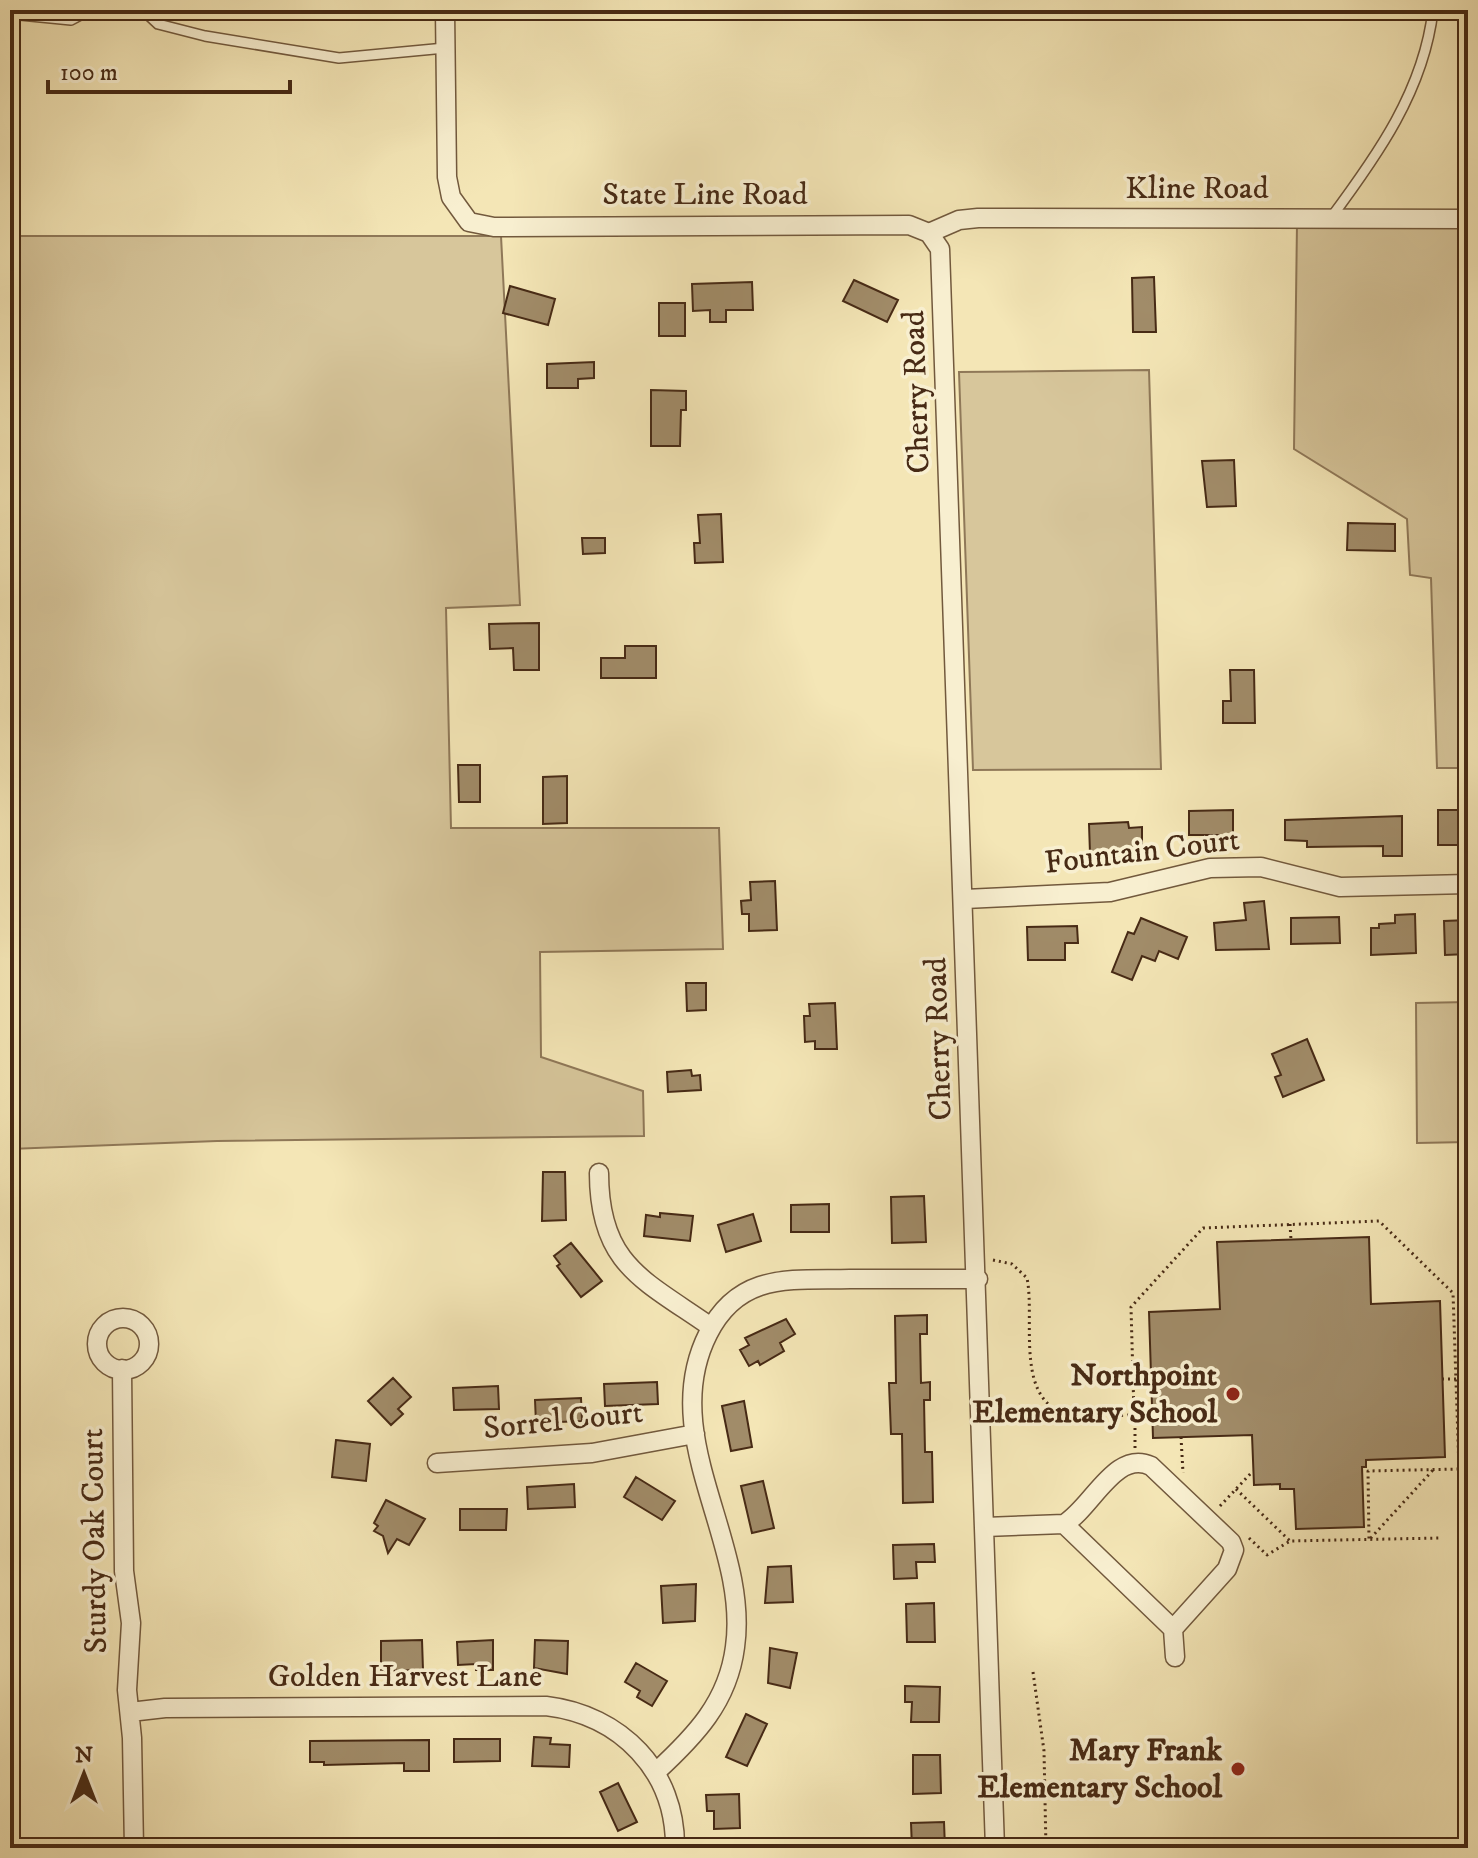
<svg xmlns="http://www.w3.org/2000/svg" width="1478" height="1858" font-family="'IM FELL DW Pica',serif">
  <style>
    .green { fill: #d7c69b; stroke: #8f7858; stroke-width: 2 }
    .building { fill: #a18c69; stroke: #472a15; stroke-width: 2 }
    .lines { fill: none; stroke-linecap: round; stroke-linejoin: round }
    .service-casing { stroke: #72593d; stroke-width: 12 }
    .minor-casing { stroke: #72593d; stroke-width: 21 }
    .path { stroke: #472a15; stroke-width: 3; stroke-dasharray: 2 4; stroke-linecap: butt }
    .service { stroke: #f8efd0; stroke-width: 9 }
    .minor { stroke: #f8efd0; stroke-width: 18 }
    .poi-dot { fill: #8f2418; stroke: #f8efd0; stroke-width: 3 }
    .labels { text-anchor: middle; dominant-baseline: central; stroke-width: 7; stroke-linejoin: round; paint-order: stroke }
    .street-label { font-size: 32px; fill: #472a15; stroke: #f8efd0 }
    .poi-label { font-size: 32px; font-weight: bold; fill: #472a15; stroke: #f8efd0; text-anchor: end }
  </style>
  <rect width="100%" height="100%" fill="#f4e6b6"/>
  <filter id="stains"><feTurbulence type="fractalNoise" baseFrequency=".0025" numOctaves="4"/><feColorMatrix values="0 0 0 0 .2 0 0 0 0 .09 0 0 0 0 .02 0 0 0 .5 -.17"/></filter>
  <radialGradient id="worn" r=".72"><stop offset=".6" stop-color="#630" stop-opacity="0"/><stop offset="1" stop-color="#630" stop-opacity=".3"/></radialGradient>
  <path class="green" d="M1468,223v545h-31l-6,-190 -21,-3 -3,-56 -113,-70 3,-225z
    M10,236h491l19,369 -74,3 5,220h268l4,121 -183,3 1,105 102,34 1,45 -427,5 -207,8z
    M1149,370l12,399 -188,1 -14,-398z
    M1468,1002v140l-51,1 -1,-140z"/>
  <path class="building" d="M1154,277l2,55h-23l-1,-54z
    M854,280l44,20 -11,22 -44,-21z
    M752,282l1,28h-27v12h-16v-12l-17,1 -1,-27z
    M510,286l45,13 -7,26 -45,-12z
    M659,303h26v33h-26z
    M594,362v16l-16,1v9h-31v-24z
    M651,390l35,1v19h-5l-1,36h-29z
    M1234,460l2,46 -29,1 -5,-46z
    M721,514l2,48 -28,1 -1,-20h6l-2,-28z
    M1348,523l47,1v27l-48,-1z
    M582,538h23v15l-22,1z
    M539,623v47h-25l-1,-22 -23,1 -1,-25z
    M625,646h31v32h-55v-20h24z
    M1230,670h24l1,53h-32v-22h8z
    M458,765h22v37h-21z
    M567,776v47l-24,1v-47z
    M1233,810v25h-44v-24z
    M1438,810h30v35h-30z
    M1402,816v40h-19v-10l-76,1v-6l-22,-1v-20z
    M1128,822l1,6 13,-1v25l-52,1 -1,-29z
    M775,881l2,49 -28,1v-17h-7l-1,-13 10,-1 -1,-18z
    M1264,901l5,48 -53,1 -2,-27 32,-3 -2,-17z
    M1415,914l1,39 -45,2v-27h8v-4l16,-1v-8z
    M1339,917l1,26 -49,1v-26z
    M1141,918l46,19 -9,22 -19,-8 -4,10 -13,-5 -10,24 -20,-8 16,-40 6,2z
    M1468,920v34l-23,1 -1,-34z
    M1077,926l1,17h-13v17h-37l-1,-33z
    M686,983h20v27l-19,1z
    M835,1003l2,46h-22v-8l-10,1 -1,-26h6l-1,-12z
    M1307,1039l17,41 -41,17 -8,-20 6,-2 -9,-21z
    M691,1070l1,6 8,-1 1,15 -33,2 -1,-20z
    M543,1172h22l1,48 -24,1z
    M924,1196l2,46 -34,1 -1,-46z
    M829,1204v28h-38v-27z
    M660,1213l33,3 -3,25 -46,-5 2,-21 14,2z
    M753,1214l8,27 -35,11 -8,-27z
    M1369,1237l2,67 69,-3 5,156 -79,3v7h-4l2,60 -68,2 -2,-40h-14v-5l-26,1 -2,-50 -99,3 -4,-126 71,-3 -3,-67z
    M571,1243l31,38 -21,16 -24,-31 3,-2 -6,-8z
    M927,1315v19h-7l1,49 9,-1v18h-6l1,52h7l1,50 -30,1 -1,-69h-11l-2,-51h7l-1,-67z
    M786,1319l9,15 -15,9 4,8 -24,14 -2,-4 -9,5 -9,-16 9,-5 -4,-7z
    M393,1378l18,19 -13,12 5,5 -12,11 -23,-24z
    M657,1382l1,22 -53,2 -1,-22z
    M498,1386l1,23 -45,1 -1,-22z
    M581,1398l1,23 -46,2 -1,-23z
    M744,1401l8,46 -21,4 -9,-45z
    M336,1440l34,4 -4,37 -34,-4z
    M636,1477l39,24 -13,19 -38,-23z
    M763,1481l11,47 -22,5 -11,-47z
    M574,1484l1,23 -47,2 -1,-22z
    M386,1500l39,19 -16,26 -12,-6 -9,14 -5,-17 -9,-5 4,-5 -4,-3z
    M460,1509h47l-1,21h-46z
    M934,1544l1,18h-19l1,16 -23,1 -1,-34z
    M791,1566l2,36 -28,1 3,-36z
    M696,1584l-1,37 -32,2 -2,-37z
    M934,1603l1,39h-28l-1,-38z
    M422,1640l1,30 -42,1v-30z
    M493,1640v30h-17v-6l-18,1 -1,-23z
    M535,1640l33,1 -1,33 -33,-6z
    M770,1648l27,5 -7,35 -22,-5z
    M636,1663l31,18 -15,25 -15,-9 3,-6 -15,-9z
    M905,1686l35,1 -1,35h-28l1,-20h-7z
    M746,1714l21,10 -20,42 -21,-9z
    M534,1737l17,1 -1,6 20,1 -1,22 -37,-1z
    M454,1739h46v22l-46,1z
    M429,1740v31h-25v-8l-80,2v-3h-14v-21z
    M913,1755h27l1,38 -28,1z
    M618,1783l19,39 -19,9 -18,-39z
    M739,1794l1,34 -26,1v-18h-7l-1,-16z
    M944,1822l1,26h-33l-1,-25z"/>
  <g class="lines">
    <defs>
      <path id="service" d="M143,10l15,14 47,12 134,22 106,-10
        M10,14l61,6 19,-10
        M1330,219c47,-63 94,-129 103,-209"/>
      <path id="minor" d="M445,10l2,167 4,20 18,25 25,5 415,-2 20,8 11,16 55,1599
        M929,233l30,-13 19,-2 490,1
        M965,899l145,-7 100,-24 51,-1 79,20 128,-3
        M599,1173c0,92 45,107 112,154
        M97 1344a26 26 0 1 1 52 0a26 26 0 1 1-52 0Z
        M122,1369l2,202 7,52 -4,67 5,48 2,110
        M437,1463l155,-10 103,-19
        M1064,1524l109,105
        M985,1527l79,-3c28,-16 51,-75 87,-58l80,76 3,8 -7,19 -54,60 2,28
        M130,1712l35,-4 381,-2c75,9 130,65 129,142
        M656,1772c39,-36 72,-70 79,-125 15,-105 -79,-210 -27,-313 11,-22 28,-40 52,-48 28,-9 61,-6 90,-7 43,0 85,0 128,0"/>
    </defs>
    <use href="#service" class="service-casing"/>
    <use href="#minor" class="minor-casing"/>
    <path class="path" d="M1290,1224l1,16
      M993,1260l19,4 15,14c9,44 -16,132 51,138 18,2 38,-1 56,-1l-3,-108 72,-79 176,-7 74,72 6,176 -91,2 1,69 64,-70
      M1442,1379h14
      M1135,1416v32
      M1181,1437l2,36
      M1236,1489l54,52
      M1220,1506l33,-35
      M1249,1538l18,17 23,-14 149,-3
      M1033,1672l11,79 2,97"/>
    <use href="#service" class="service"/>
    <use href="#minor" class="minor"/>
  </g>
  <g class="poi-dot">
    <circle cx="1233" cy="1394" r="8"/>
    <circle cx="1238" cy="1769" r="8"/>
  </g>
  <g class="labels">
    <g class="street-label">
      <text x="1197" y="189">Kline Road</text>
      <text x="705" y="195">State Line Road</text>
      <text transform="translate(917 392) rotate(-92)">Cherry Road</text>
      <text transform="translate(1142 852) rotate(-7)">Fountain Court</text>
      <text transform="translate(939 1039) rotate(-92)">Cherry Road</text>
      <text transform="translate(563 1421) rotate(-6)">Sorrel Court</text>
      <text transform="translate(95 1541) rotate(-91)">Sturdy Oak Court</text>
      <text x="405" y="1677">Golden Harvest Lane</text>
    </g>
    <g class="poi-label">
      <text x="1217" y="1376">Northpoint<tspan x="1217" dy="37">Elementary School</tspan></text>
      <text x="1222" y="1751">Mary Frank<tspan x="1222" dy="37">Elementary School</tspan></text>
    </g>
  </g>
  <rect width="1478" height="1858" fill="none" stroke="#f4e6b6" stroke-width="40"/>
  <rect x="12" y="12" width="1454" height="1834" fill="none" stroke="#472a15" stroke-width="4"/>
  <rect x="20" y="20" width="1438" height="1818" fill="none" stroke="#472a15" stroke-width="2"/>
  <g transform="translate(84 1774)" stroke="#f8efd0" stroke-width="6" paint-order="stroke">
  <path d="M0-6L14 30L0 20L-14 30Z" fill="#472a15"/>
  <text y="-12" font-size="22" font-weight="bold" text-anchor="middle" fill="#472a15">N</text>
  </g>
  <path d="M48 80v12h242v-12" fill="none" stroke="#472a15" stroke-width="4"/>
  <text x="60" y="80" font-size="24" fill="#472a15" stroke="#f8efd0" stroke-width="6" paint-order="stroke">100 m</text>
  <rect width="100%" height="100%" filter="url(#stains)"/>
  <rect width="100%" height="100%" fill="url(#worn)"/>
</svg>
